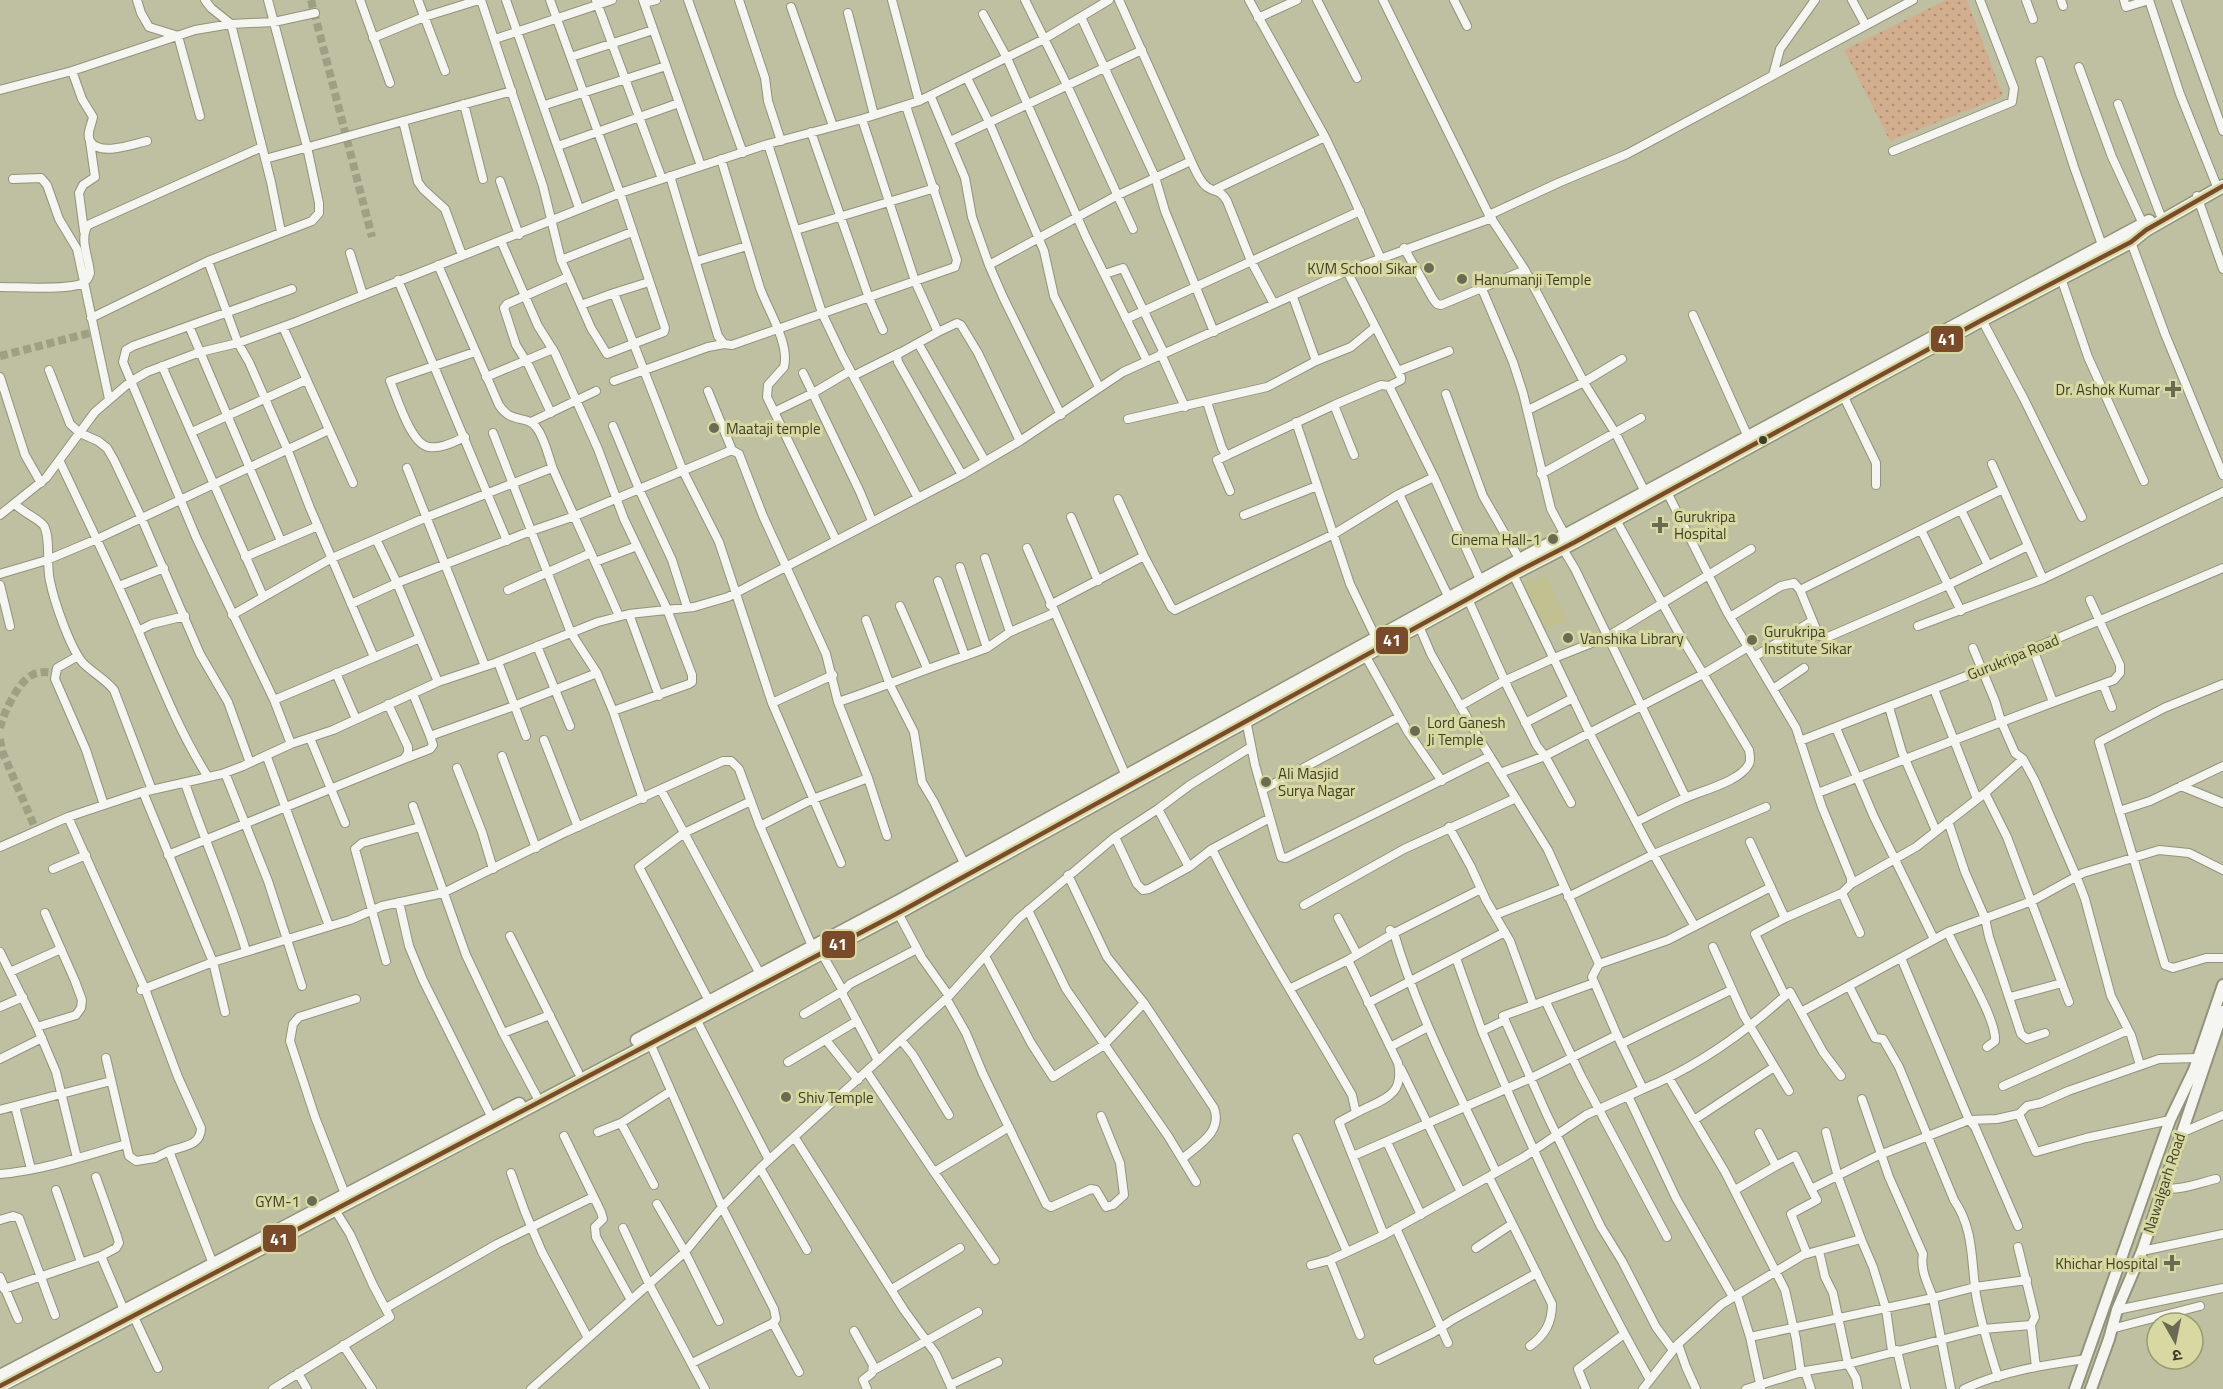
<svg xmlns="http://www.w3.org/2000/svg" width="2223" height="1389" font-family="'Titillium Web','Noto Sans Devanagari',sans-serif">
  <style>
    .built { fill: #c0c090 }
    .grass { fill: url(#grass-dots) }
    .lines { fill: none; stroke-linecap: round; stroke-linejoin: round }
    .street-tunnel { stroke: #9f9f84; stroke-width: 8; stroke-dasharray: 8 4; stroke-linecap: butt }
    .street-casing { stroke: #93927c; stroke-width: 10 }
    .secondary-casing { stroke: #93927c; stroke-width: 14 }
    .primary-casing { stroke: #93927c; stroke-width: 15 }
    .street { stroke: #f5f5f1; stroke-width: 8 }
    .secondary { stroke: #f5f5f1; stroke-width: 10 }
    .primary { stroke: #f5f5f1; stroke-width: 12 }
    .bus-1-casing { stroke: #d8d9a2; stroke-width: 9 }
    .bus-1 { stroke: #7a4b2a; stroke-width: 4.5 }
    .poi-dot { fill: #6b6b53; stroke: #d8d9a2; stroke-width: 2 }
    .bus-dot { fill: #3e3e28; stroke: #d8d9a2; stroke-width: 2 }
    .labels { text-anchor: middle; dominant-baseline: central; stroke-width: 6; stroke-linejoin: round; paint-order: stroke }
    .poi-label { font-size: 15px; fill: #3e3e28; stroke: #d8d9a2; text-anchor: start }
    .street-label { font-size: 15px; fill: #3e3e28; stroke: #d8d9a2 }
    .line-badge { stroke: #d8d9a2; stroke-width: 2 }
    .badge-label { font-size: 16px; text-anchor: middle; font-weight: bold; fill: #fff }
  </style>
  <defs>
    <pattern id="grass-dots" width="8" height="8" patternUnits="userSpaceOnUse" patternTransform="scale(1.5)"><rect width="8" height="8" fill="#d2ae8e"/><path d="M2 2h.1M6 6h.1" fill="none" stroke="#ac8f74" stroke-width="1.8" stroke-linecap="round"/></pattern>
  </defs>
  <rect width="100%" height="100%" fill="#bfbfa2"/>
  <path class="built" d="M1546,576l22,45 -21,7 -26,-45z"/>
  <path class="grass" d="M1946,0h21l36,96 -113,45 -46,-91z"/>
  <g class="lines">
    <path class="street-tunnel" d="M311,0l61,237
      M0,356l94,-24
      M0,728c3,-14 18,-46 32,-53 8,-4 15,-3 23,-2
      M0,739l2,12 34,79"/>
    <defs>
      <path id="street" d="M137,0l4,13 8,14 29,9 22,80
        M205,0l6,8 20,16 40,158 10,50
        M360,0l30,83
        M418,0l27,71
        M481,0l62,186 18,74 30,68 16,26 57,-22 1,-4 -45,-135 -70,-193
        M506,0l73,208
        M596,0l66,179
        M643,0l58,166
        M688,0l55,153
        M739,0l26,78 3,23 13,40
        M892,0l27,101
        M1025,0l42,85 66,144
        M1119,0l72,161c4,8 8,20 16,26 9,6 13,2 20,14l24,60 23,43
        M1249,0l76,137 21,44 34,76
        M1317,0l40,78
        M1383,0l106,215 36,55 61,116 30,48 31,62
        M1454,0l13,26
        M1852,0l13,24
        M2026,0l7,19
        M2061,0l2,6
        M2124,0l2,7 23,-7 31,94 38,95
        M2176,0l47,131
        M644,3l12,-3
        M791,7l42,119
        M848,13l26,102
        M983,14l24,44 79,179 61,124
        M1081,17l74,160 10,34 49,121
        M1258,18l39,-18
        M373,38l51,-21 55,-17
        M495,39l117,-39
        M571,57l82,-27
        M2040,61l34,106 28,78
        M2079,67l33,90 31,67
        M72,71l10,28 11,18c-1,7 -7,16 -3,24 9,16 44,3 57,0
        M1773,75l7,-26 35,-49
        M967,78l22,44 55,129 10,45 45,91
        M0,90l72,-19 123,-41 36,-6 43,-2 41,-9
        M931,97l34,81 7,39 17,48 14,32 58,118
        M464,104l19,75
        M2118,104l42,110
        M545,105l121,-39
        M862,119l53,162 23,51 19,-9 4,2 17,28 42,88
        M403,121l15,61 5,7 22,20 17,46
        M811,132l58,166 14,32
        M950,141l192,-91
        M768,144l54,169 20,42 76,143
        M558,146l121,-43
        M1893,151l119,-49 2,-14 -34,-88
        M265,159l247,-68
        M721,159c13,43 26,86 39,129 8,22 30,56 24,79l-16,18 -1,12 69,143
        M670,176l48,160 6,8
        M13,179l28,-1 6,7 12,34 18,30 32,150
        M500,181l19,54
        M1216,189l109,-52
        M2197,196l26,73
        M1489,215l69,-32 69,-29 286,-154
        M796,230l139,-42
        M84,231l-5,-38 4,-8 12,-8 -5,-35
        M501,241l37,85 17,27 43,96 26,70 43,90 25,66v7l-3,2 -76,27
        M2131,242l34,92 58,141
        M1404,248l29,51 4,5 4,1 84,-35
        M350,253l13,42
        M561,260l71,-28
        M208,261l30,82 11,19 39,89 22,57 64,149
        M697,261l50,-15
        M438,265l61,140c13,20 27,9 37,22 9,11 12,29 17,42 22,50 45,98 66,147
        M989,265l127,-69 75,-35
        M1347,271l54,106v3l-12,6
        M1105,274l18,-6 41,85
        M2061,278l27,79 56,124
        M398,280l109,261
        M0,287c19,0 65,3 81,-3 6,-3 7,-5 9,-11 -1,-15 -11,-34 -2,-48l174,-78
        M1482,289l31,73 10,31 28,116 15,28
        M614,293l35,-11
        M1293,297l23,64
        M581,305l33,-12 69,178 36,71 53,161 69,160
        M1693,315l55,122
        M91,318l117,-57 104,-40 7,-8v-10l-12,-56 -39,-147
        M1126,319l234,-108
        M1982,320l42,79 58,118
        M189,326l92,215
        M283,327l70,156
        M938,332l-38,21 -3,3 1,6 64,113
        M918,343l67,118
        M1161,354l24,53
        M162,366l101,230
        M49,370l21,54 10,9 18,8 9,7 7,12 27,57 59,137 28,48 22,61
        M1398,371l51,-20
        M803,373l57,119 12,29
        M853,376l46,-23
        M0,377l25,78 16,28
        M486,377l67,-28
        M614,381l94,-34 16,-3 8,1 223,-78 2,-7 -51,-154
        M708,391l24,59 7,4 24,62 63,138 12,48 30,76 19,58
        M1446,394l37,102 37,64
        M1844,397l32,66v22
        M1207,402l15,46 3,5 3,2 106,-50 47,-20 8,1 45,91 47,105
        M1334,405l20,50
        M1528,410l56,-28 38,-23
        M774,412l39,-19 37,-22
        M551,413l-22,-47 -13,-21 -12,-37 3,-4 61,-27
        M1128,419l139,-32 49,-26 35,-14 23,-19
        M531,422l65,-31
        M1296,422l54,162 26,54
        M613,426l26,63 33,71 15,47
        M192,432l114,-52
        M493,433l78,200 26,40 16,38 30,88
        M465,437c-11,5 -24,12 -36,10 -18,-2 -32,-50 -39,-66l85,-29
        M1228,455l-11,5 13,31
        M60,462c26,55 53,110 77,166 22,51 41,102 71,149
        M1992,464l51,115 180,-87
        M407,468l78,198
        M1541,474l100,-56
        M1667,492l60,120 69,116 26,79 29,71v6l-9,9 -57,25
        M1399,494l50,104
        M1118,499l26,57 27,51 4,3 159,-76 65,-40 35,-17
        M15,504c7,8 26,16 29,22 7,13 2,39 6,55 4,20 20,67 33,82 10,10 22,16 31,27l38,100
        M1961,510l27,55
        M0,515l46,-37 49,-66 35,-30 17,-10 53,-20 38,-9 58,-21 324,-129 148,-49 94,-25 57,-18 125,-62 65,-39
        M1244,515l73,-29
        M1071,517l27,64
        M1616,520l65,117 68,113c1,5 2,10 0,14 -9,18 -49,27 -66,35 -16,7 -31,15 -47,23
        M1921,530l40,81
        M376,539l21,44 41,99
        M1027,548l99,228
        M1563,549l12,20 111,229
        M245,557l73,-31
        M985,558l25,74
        M595,562l42,-16
        M960,567l27,81
        M0,574l47,-14 50,-21 232,-109
        M1513,574l76,158 58,111 47,82
        M938,581l27,75 22,-8 23,-16 44,-19
        M0,585l10,41
        M119,586l45,-18
        M508,590l83,-37
        M1800,590l203,-101
        M1468,599l40,89 29,58 8,10 26,47
        M351,604l46,-21 134,-52 44,-15 157,-66
        M1050,605l94,-49
        M900,606l27,62
        M629,614l30,82
        M232,615l100,-57 95,-41 125,-49
        M1730,617l51,-31 13,-3 6,7 19,46 9,1 120,-52 80,-39
        M866,620l24,65 24,47 8,50 12,20 31,63
        M1419,626l12,28 47,83 70,113 51,114
        M1918,626l125,-47
        M138,631l14,-7 33,-8
        M537,646l33,80
        M1973,648l22,53 6,20 14,32 8,6 12,22 42,97 8,21 26,97 20,39 9,30
        M2033,649l20,53
        M1365,655l43,77 34,49
        M78,656l-21,12 -2,11 31,71 18,55
        M1754,657l58,-36
        M498,662l28,74
        M336,673l20,46
        M2103,684l9,23
        M2223,684l-59,24 -65,34 66,223 8,3 33,-10h17
        M1773,689l31,-21
        M1934,689l43,110
        M413,694l17,42
        M274,700l146,-62
        M838,702c43,-14 84,-32 127,-46
        M772,703l61,-28
        M1460,706l44,-25 50,-23 53,-21 144,-88
        M1889,707l13,45 34,79
        M1246,720l9,45 26,92 5,1 204,-102
        M1525,723l48,-25
        M1836,728l38,89 60,122
        M310,738l35,85
        M544,740l34,87
        M1800,741l192,-75 231,-98
        M291,744l-17,-44 -78,-163 -73,-175 3,-12 7,-4 159,-57
        M1251,747l-61,38 -32,24 31,58 23,-18 58,-31
        M502,756l34,92
        M267,757l62,169
        M404,759l26,-10 3,-4 -3,-9 84,-30 83,-33
        M457,768l25,64 11,37
        M225,773l43,108 34,105
        M1500,773l45,-17 158,-82 45,-27
        M185,783c19,57 44,111 61,168
        M2181,786l42,17
        M661,790l99,184
        M1262,790l137,-73
        M143,792l70,170 12,50
        M1818,793c98,-38 196,-77 296,-113l6,-7v-8l-30,-65
        M1985,793l22,44 62,165
        M413,806l53,149 37,78 33,62
        M2119,811l31,-10 73,-35
        M68,817l77,172 33,88 23,51c0,18 -18,18 -32,23l44,113
        M1948,821l17,51 20,46 4,19 32,97 6,5 18,-6
        M760,826l53,-27 55,-21
        M1449,827l22,40 15,33 24,41 23,63
        M1115,837l22,47 6,6 6,-1 40,-22
        M1750,842l35,76 -30,16 30,62c-42,38 -88,71 -142,93l-26,-54 -25,-58 7,-13 69,-24 103,-53
        M0,847l68,-30 75,-25 79,-18 21,-8 48,-22 42,-14 105,-48 57,-19 103,-41 31,-8 65,-7 34,-10 234,-122 58,-34 103,-69 224,-101 145,-53
        M1212,849c42,85 93,164 140,246l4,18 -17,9 45,113 140,-78 62,-42 57,-26
        M168,855l236,-96 4,-6v-6l-20,-43
        M53,869l33,-14
        M1068,875l39,82 37,46 70,105c9,24 -16,37 -32,51
        M1851,884l65,-37 69,-54 38,-34
        M1842,893l18,40
        M1568,897l86,-43 112,-47
        M399,902l10,44 14,34 69,138
        M1304,905l100,-56 112,-51
        M1028,910l38,79 102,147 28,46
        M898,913l24,45 27,38
        M1495,915l69,-27
        M1338,918l19,36
        M1390,930l4,3c24,83 66,161 102,239
        M510,936l68,136
        M1713,947l31,69 45,75
        M0,952l37,75 19,45 21,86
        M985,956l46,87 22,34 51,-32 40,-42
        M1456,958l26,73
        M1901,958l68,162 6,7 43,99
        M386,961l-31,-112 7,-6 58,-16
        M10,972l51,-23
        M1594,983l-91,33 44,99 54,112 21,34 34,66 17,23
        M1849,986l26,52 8,1 16,28 55,133c20,29 17,60 22,95 5,28 13,54 22,82
        M1291,988l57,-28
        M141,990l72,-28 137,-42 32,-14 61,-13 123,-61 157,-71h8l8,8 21,57 52,120 9,6 22,39 -39,23
        M1785,996l5,-4 33,60 18,24
        M2010,997l52,-14
        M946,998l20,35 17,41 63,130 5,3 40,-18 5,1 10,17 7,-2 11,-10 -4,-32 -19,-47
        M709,1001l-70,-134 45,-34 67,-32
        M1546,1002l35,74 86,161
        M1368,1003l137,-71
        M0,1007l23,-10
        M1801,1012l147,-80
        M696,1019l73,141
        M1505,1020l-23,11c50,120 104,236 168,349
        M37,1027l39,-12 5,-7 1,-8 -7,-19 -30,-68
        M503,1033l47,-18
        M826,1040l32,40
        M901,1040l12,15 36,60
        M650,1043l72,164 52,102 2,10 -3,4 -81,40
        M1621,1044l110,-54
        M1390,1047l38,-20
        M1987,1047l8,-6c2,-23 -37,-83 -47,-109l84,-31 51,-28 76,-23 30,3 34,17
        M106,1058l23,98 7,5 19,-3 14,-7
        M0,1059l42,-21
        M878,1061l-35,-66v-4l7,-7 67,-35
        M788,1062l69,-41
        M1401,1069l60,123
        M867,1072l67,100
        M1669,1078l56,94 60,118 11,49 5,34
        M2003,1086l125,-56
        M1628,1096l48,102 57,99
        M1862,1099l27,78 34,77c-3,17 5,29 10,44l18,91
        M15,1106l16,63
        M0,1110l111,-29
        M1356,1113c26,-14 49,-16 42,-50l-50,-103 46,-27 87,-44
        M1694,1120l80,-53
        M2170,1120l-84,18 -50,14 -17,-38 8,-8 14,-3 27,-12 91,-32 39,-1
        M598,1132l23,-9
        M1759,1133l17,33 19,-10 16,33
        M2181,1133l42,-18
        M564,1136l37,76 2,7 -8,8 1,10 35,63
        M795,1138l109,172 32,44 16,35
        M1297,1138l50,114
        M1387,1142l34,73
        M1353,1156l178,-78 86,-43
        M760,1168l47,82
        M511,1173l14,39 17,40 46,86
        M0,1174c43,-4 85,-18 126,-30
        M1489,1177l63,127c0,19 -7,31 -22,42
        M654,1185l-33,-62 50,-32
        M2162,1188c17,3 37,-5 54,-9
        M56,1190l25,72
        M1735,1190l41,-24
        M345,1194l-30,-77 -25,-76 3,-17 6,-7 57,-18
        M657,1204l28,48 34,69
        M0,1220l13,-4 6,2 36,97
        M623,1228l26,56 56,105
        M1396,1228l52,115
        M1861,1239l12,28 13,42 6,42
        M2018,1247l17,70 -4,8 5,42
        M1476,1248l36,-24
        M1819,1251l6,26 8,16 15,71 8,14 2,11
        M2142,1251l81,-17
        M1807,1254l-16,-40 26,-14 -6,-11 66,-33 92,-36 28,-1 22,-5
        M101,1256l23,54
        M995,1260l-61,-88 75,-45
        M1330,1260l30,75
        M1311,1265l19,-5 54,-25
        M0,1277l18,42
        M4,1289l97,-33 15,-8 3,-5 -2,-7 -21,-59
        M892,1289l68,-41
        M1737,1295l13,42 11,51
        M386,1308l111,-64 96,-47
        M2117,1310l106,-22
        M134,1317l24,51
        M773,1323l26,49
        M2111,1329l89,-23
        M854,1331l19,34 -1,8 -9,7 4,9
        M1750,1337l183,-39 42,-11 52,-7
        M1678,1344l8,23 10,22
        M343,1345l29,44
        M1897,1350l9,39
        M1378,1360l55,-27 19,-13 85,-47
        M874,1370l104,-58
        M1805,1371l6,18
        M298,1373l9,16
        M950,1385l48,-23
        M273,1389l117,-72 -17,-32 -23,-51 -15,-24
        M531,1389l154,-137 37,-45 38,-39 189,-172 69,-77 97,-82 43,-28
        M1586,1389l-8,-20 46,-35
        M1643,1389l35,-45 44,-40 81,-49 58,-16 -23,-62 -12,-45
        M1746,1389l59,-18 43,-7 135,-35 48,-4
        M1964,1389c38,-18 81,-24 122,-30"/>
      <path id="secondary" d="M2075,1389l95,-269 24,-50 29,-85
        M2091,1389l18,-50 8,-29 25,-59 81,-240"/>
      <path id="primary" d="M637,1040l264,-140 548,-302 700,-377
        M0,1376l519,-272
        M0,1386l898,-473 615,-339 62,-32 407,-222 149,-78 15,-12 77,-44"/>
    </defs>
    <use href="#street" class="street-casing"/>
    <use href="#secondary" class="secondary-casing"/>
    <use href="#primary" class="primary-casing"/>
    <use href="#street" class="street"/>
    <use href="#secondary" class="secondary"/>
    <use href="#primary" class="primary"/>
    <defs>
      <path id="bus-1" d="M0,1386l898,-473 615,-339 62,-32 407,-222 149,-78 15,-12 77,-44"/>
    </defs>
    <use href="#bus-1" class="bus-1-casing"/>
    <use href="#bus-1" class="bus-1"/>
  </g>
  <g class="poi-dot">
    <circle cx="1429" cy="268" r="6"/>
    <circle cx="1462" cy="279" r="6"/>
    <path d="M2170 380h6v6h6v6h-6v6h-6v-6h-6v-6h6z"/>
    <circle cx="714" cy="428" r="6"/>
    <path d="M1657 516h6v6h6v6h-6v6h-6v-6h-6v-6h6z"/>
    <circle cx="1553" cy="539" r="6"/>
    <circle cx="1568" cy="638" r="6"/>
    <circle cx="1752" cy="640" r="6"/>
    <circle cx="1415" cy="731" r="6"/>
    <circle cx="1266" cy="782" r="6"/>
    <circle cx="786" cy="1097" r="6"/>
    <circle cx="312" cy="1201" r="6"/>
    <path d="M2169 1254h6v6h6v6h-6v6h-6v-6h-6v-6h6z"/>
  </g>
  <circle class="bus-dot" cx="1763" cy="440" r="5"/>
  <g class="labels">
    <g class="poi-label">
      <text x="1417" y="268" text-anchor="end">KVM School Sikar</text>
      <text x="1474" y="279">Hanumanji Temple</text>
      <text x="2160" y="389" text-anchor="end">Dr. Ashok Kumar</text>
      <text x="726" y="428">Maataji temple</text>
      <text x="1674" y="516">Gurukripa<tspan x="1674" dy="17">Hospital</tspan></text>
      <text x="1541" y="539" text-anchor="end">Cinema Hall-1</text>
      <text x="1764" y="631">Gurukripa<tspan x="1764" dy="17">Institute Sikar</tspan></text>
      <text x="1580" y="638">Vanshika Library</text>
      <text x="1427" y="722">Lord Ganesh<tspan x="1427" dy="17">Ji Temple</tspan></text>
      <text x="1278" y="773">Ali Masjid<tspan x="1278" dy="17">Surya Nagar</tspan></text>
      <text x="798" y="1097">Shiv Temple</text>
      <text x="300" y="1201" text-anchor="end">GYM-1</text>
      <text x="2158" y="1263" text-anchor="end">Khichar Hospital</text>
    </g>
    <g class="street-label">
      <text transform="translate(2013 657) rotate(-22)">Gurukripa Road</text>
      <text transform="translate(2164 1183) rotate(-72)">Nawalgarh Road</text>
    </g>
  </g>
  <g class="line-badge">
    <rect x="1930" y="325" width="34" height="28" rx="6" fill="#7a4b2a"/>
    <rect x="1375" y="626" width="34" height="29" rx="6" fill="#7a4b2a"/>
    <rect x="821" y="930" width="35" height="29" rx="6" fill="#7a4b2a"/>
    <rect x="262" y="1224" width="35" height="29" rx="6" fill="#7a4b2a"/>
  </g>
  <g class="badge-label">
    <text x="1947" y="345">41</text>
    <text x="1392" y="646">41</text>
    <text x="838" y="950">41</text>
    <text x="279" y="1245">41</text>
  </g>
  <g transform="translate(2175 1341) rotate(171)"><circle r="28" fill="#d8d9a2" stroke="#9a9b71" stroke-width="1.5"/>
  <path d="M0-4.5L10 22L0 15L-10 22Z" fill="#6b6b53"/>
  <text y="-9" font-size="16" font-weight="bold" text-anchor="middle" fill="#3e3e28">उ</text>
  </g>
</svg>
